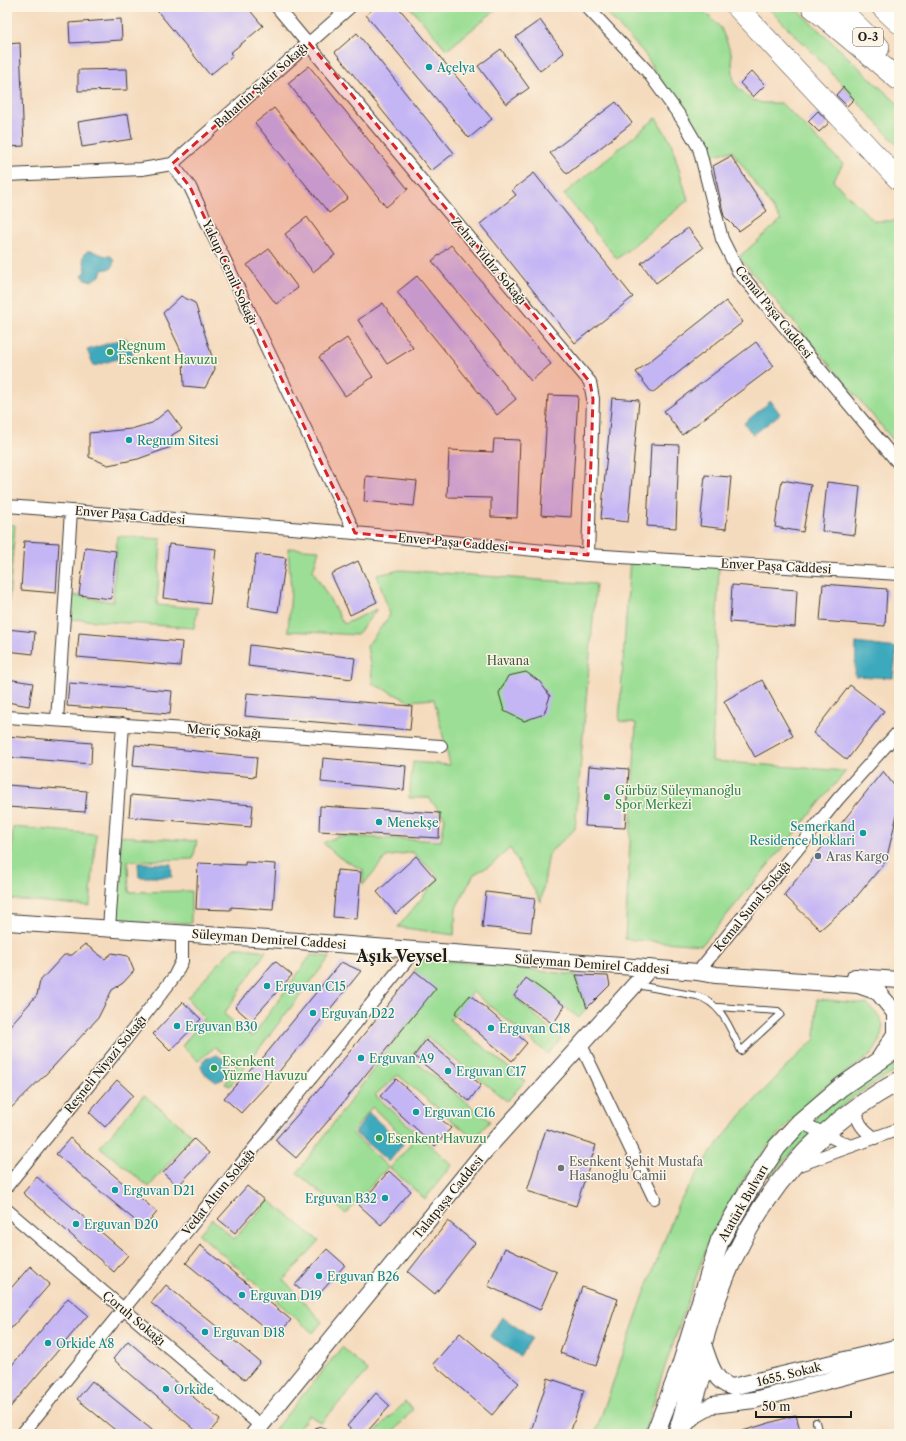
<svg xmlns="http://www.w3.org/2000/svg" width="906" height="1441" font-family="'Libre Caslon Text',serif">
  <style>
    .green { fill: #9cde95; stroke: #5c7d58 }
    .water { fill: #3da9bd; stroke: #2c626c }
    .building { fill: #c4b5f5 }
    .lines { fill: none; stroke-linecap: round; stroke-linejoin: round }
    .lane-casing { stroke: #3d3934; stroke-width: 8 }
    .street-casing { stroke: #3d3934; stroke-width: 14 }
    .secondary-casing { stroke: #3d3934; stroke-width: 18 }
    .primary-casing { stroke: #3d3934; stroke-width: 20 }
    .highway-casing { stroke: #3d3934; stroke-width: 22 }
    .lane { stroke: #fff; stroke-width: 6 }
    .street { stroke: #fff; stroke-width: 12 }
    .secondary { stroke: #fff; stroke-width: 16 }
    .primary { stroke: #fff; stroke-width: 18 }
    .highway { stroke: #fff; stroke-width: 21 }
    .marked { fill: #d62828; fill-opacity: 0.2; stroke: #d62828; stroke-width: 3; stroke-dasharray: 8 5; stroke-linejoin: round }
    .culture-dot { fill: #0f9aa8; stroke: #fcf5e5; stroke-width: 1.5 }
    .leisure-dot { fill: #2e9e5b; stroke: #fcf5e5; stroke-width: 1.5 }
    .service-dot { fill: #5c6f8a; stroke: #fcf5e5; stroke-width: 1.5 }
    .worship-dot { fill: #6b7280; stroke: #fcf5e5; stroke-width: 1.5 }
    .labels { text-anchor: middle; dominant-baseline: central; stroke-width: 3; stroke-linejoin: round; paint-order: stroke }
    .shield { fill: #fcf5e5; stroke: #5f5d58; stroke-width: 1 }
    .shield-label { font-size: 11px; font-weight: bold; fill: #1c1c1c }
    .culture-label { font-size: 12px; fill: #0d838f; stroke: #fcf5e5; text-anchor: start }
    .street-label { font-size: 12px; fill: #1c1c1c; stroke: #fcf5e5 }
    .leisure-label { font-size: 12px; fill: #27864d; stroke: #fcf5e5; text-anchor: start }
    .park-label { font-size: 12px; fill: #425640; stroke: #fcf5e5 }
    .service-label { font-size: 12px; fill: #4e5e75; stroke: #fcf5e5; text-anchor: start }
    .worship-label { font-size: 12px; fill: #5b616d; stroke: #fcf5e5; text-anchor: start }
    .district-label { font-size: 16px; font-weight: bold; fill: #1c1c1c; stroke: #fcf5e5 }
  </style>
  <rect width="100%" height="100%" fill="#fcf5e5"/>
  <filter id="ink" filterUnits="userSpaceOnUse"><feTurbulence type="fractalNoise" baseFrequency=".025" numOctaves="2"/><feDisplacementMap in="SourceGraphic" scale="8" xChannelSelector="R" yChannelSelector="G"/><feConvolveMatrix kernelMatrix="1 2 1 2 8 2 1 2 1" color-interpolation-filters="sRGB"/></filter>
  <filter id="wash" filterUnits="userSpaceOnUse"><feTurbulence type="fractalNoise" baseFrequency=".012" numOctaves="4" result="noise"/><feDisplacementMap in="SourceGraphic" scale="16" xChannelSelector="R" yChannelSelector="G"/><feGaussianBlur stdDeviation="0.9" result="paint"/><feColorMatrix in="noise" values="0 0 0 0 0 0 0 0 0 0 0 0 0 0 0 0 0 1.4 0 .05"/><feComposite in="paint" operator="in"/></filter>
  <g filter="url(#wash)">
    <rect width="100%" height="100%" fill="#f5dbbe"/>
    <path class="green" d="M410,7h89l-52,43z
      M601,7h99l21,21 10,24 3,31 16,16 12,4h19l62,61 -10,17 41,40h23l2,2v224l-160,-190 42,-37 -49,-69 -23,5 -65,-103z
      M767,7h27l105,98v42l-84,-92z
      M656,118l15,24 17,58 -71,59 -53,-65z
      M7,524l8,1 -7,88h-1z
      M117,536l44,3 -4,66 41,3 -4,20 -123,-9 1,-24 41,7z
      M288,548l31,2 -6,21 31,53 33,-15 -20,26 -69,-4 3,-41z
      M630,558l89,6 -7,197 134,10 -144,174 -77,-6 11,-216 -17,-2z
      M400,570l196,14 -21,245 -26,24 -8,49 -31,-54 -19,17 -17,9 -18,34 -2,27 -56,-8 41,-50 -27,-25 -26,5 -23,28v-15l-23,-12 -17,-15 16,-7 102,5 4,-23 -16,-20h-20l4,-36 37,3 -16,-66 -25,2 -36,-17 -6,-38 23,-31 -13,-40z
      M13,827l83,7 -6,72 -82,-7z
      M119,836l78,5 -4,18 -65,2 1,31 62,-1v32l-78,-1z
      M234,947l32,4 -42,63 28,23 59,-82 19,2 -100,129 -5,-2 12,-19 -22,-18 -17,14 -16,-15 22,-28 -17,-20z
      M424,958l152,17 11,33 -8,10 -52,-39 -13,17 47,43 -13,15 -75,-62 -23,28 75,61 -18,20 -81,-64 -15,21 79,63 -16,18 -76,-64 -23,20 77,70 -27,34 -35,-31 21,-24 -39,-37 -20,26 36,34 -42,47 -49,-41 111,-151 7,-51 -2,1z
      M817,999l50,5 9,9 7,11 -3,17 -9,14 -51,36 -51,54 -21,27 -22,37 -18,34 -48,138 -16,53h-49l47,-134 36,-96 32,-50 31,-39 49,-52 25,-24z
      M899,1062v8c-56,28 -85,59 -127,104l-6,2 7,-15 51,-52 48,-34z
      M144,1095l48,40 -43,52 -49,-40z
      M269,1200l50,41 -35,39 38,42 -9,11 -114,-99 13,-15 22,20z
      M342,1347l26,24 -47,52 -12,-8 -12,16 2,3h-28z
      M405,1402l8,7 -21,25h-19z"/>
    <path class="water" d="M87,251c9,-1 15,6 24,5l3,5 -2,7 -10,2 -2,6 -9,5 -6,-2 -3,-4 4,-4 -3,-14z
      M126,338l7,16 -39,12 -7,-16z
      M771,401l9,13 -27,21 -9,-12z
      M856,643l41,5 -4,30 -38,-2z
      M138,863l33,1 1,13h-33z
      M217,1055l11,7v10l-5,7 -7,3 -13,-10 -2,-6 4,-7z
      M369,1113l34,31 -14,18 -34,-29z
      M502,1317l30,21 -12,18 -30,-20z"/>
    <g id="blocks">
      <path class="building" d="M154,7h93l16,19 -33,27 3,3 -23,19z
        M375,7h23l94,112 -23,19 -103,-123z
        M121,19l1,21 -52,3 -1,-20z
        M540,20l24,33 -24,18 -24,-34z
        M357,33l97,120 -23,18 -96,-119z
        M20,43l4,103 -17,1v-103z
        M501,49l28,39 -23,16 -28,-38z
        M309,66l99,123 -22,18 -98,-124z
        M127,69l1,21 -50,1v-21z
        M752,71l13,14 -12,12 -13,-14z
        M843,87l11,12 -7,7 -11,-11z
        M616,102l16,21 -65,51 -17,-21z
        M274,108l74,90 -19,15 -74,-90z
        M818,111l11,12 -10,9 -11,-11z
        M128,114l4,25 -50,8 -4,-25z
        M731,156l36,55 -28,20 -15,-15 -11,-50z
        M534,173l99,124 -58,46 -95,-119 36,-29 -4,-5z
        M307,217l28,38 -22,17 -28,-38z
        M688,228l15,20 -47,35 -15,-20z
        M451,245l100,119 -20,17 -99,-120z
        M269,249l29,39 -22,16 -29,-39z
        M417,276l99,123 -19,16 -100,-123z
        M181,296l14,7 19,60 1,6 -10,19 -21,-2 -1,-31 -20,-42z
        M726,301l17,21 -91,71 -16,-21z
        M383,303l30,45 -26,16 -29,-44z
        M347,338l26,39 -28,19 -26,-39z
        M756,342l18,24 -92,69 -18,-24z
        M548,395l30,1 -7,121 -30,-2z
        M612,398l27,2 -11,122 -27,-3z
        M168,410l14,19 -10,6 -1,12 -33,12 -30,6 -19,-8v-24l42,-4 21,-6z
        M494,439l26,1 -3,78 -26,-1v-19l-44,-1 2,-47 44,2z
        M651,444l28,1 -3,83 -29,-2z
        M705,475l26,2 -5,52 -26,-3z
        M366,476l51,5 -3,25 -50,-5z
        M782,480l29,5 -8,47 -28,-5z
        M827,482l33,4 -5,49 -33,-4z
        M24,541l35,2 -3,50 -35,-3z
        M169,544l47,5 -6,55 -47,-6z
        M85,547l31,4 -5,48 -32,-4z
        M256,554l30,4 -8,54 -30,-5z
        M358,561l19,41 -27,13 -19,-41z
        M823,584l64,5 -2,37 -65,-5z
        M732,585l65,5 -2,37 -65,-5z
        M7,629l28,3 -2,22 -26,-3z
        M79,633l103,9 -2,24 -103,-9z
        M250,645l105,13 -3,21 -104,-13z
        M526,672l14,10 10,14 -6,18 -20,7 -20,-10 -5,-18 9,-17z
        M7,679l26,4 -4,23 -22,-4z
        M762,680l31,56 -38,21 -31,-56z
        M69,683l103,8 -2,23 -103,-8z
        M850,685l34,26 -37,49 -34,-27z
        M247,693l165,13 -2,24 -165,-14z
        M7,736l85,7 -1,21 -84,-7z
        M135,745l122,12 -2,20 -122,-11z
        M323,758l83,8 -2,24 -83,-8z
        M589,766l40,3 -4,59 -40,-2z
        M883,771l16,21v14l-13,55 -33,40 -33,29 -36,-35z
        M7,785l80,6 -2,21 -78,-5z
        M131,795l122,10 -2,22 -122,-10z
        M320,806l120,7 -1,25 -120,-7z
        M416,856l20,23 -40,35 -19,-22z
        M245,862l31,2 -3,46 -42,-3v3l-35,-1 2,-46 47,2z
        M337,870l24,2 -4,47 -24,-2z
        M486,892l49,6 -4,34 -49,-5z
        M85,944l20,15 7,-6 16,3 6,15 -11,12 -11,7 -14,28 -45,49 -46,45v-83l30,-34 3,-14 24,-26h8z
        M275,961l17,14 -41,46 -16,-14z
        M341,962l20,9 -84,103 -36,39 -17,-15 31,-34 2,1z
        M415,971l21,17 -108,133 -32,37 -21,-18 33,-37z
        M576,975l32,1 2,9 -23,23z
        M526,978l39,28 -12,18 -39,-28z
        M470,995l57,48 -15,18 -57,-48z
        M183,1002l18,17 -31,32 -17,-17z
        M426,1040l55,45 -12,16 -55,-45z
        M396,1079l55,49 -16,18 -55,-50z
        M117,1080l16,15 -28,32 -16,-15z
        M546,1129l50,16 -20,61 -49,-15z
        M70,1138l87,74 -13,16 -88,-74z
        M194,1139l15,14 -31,33 -15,-13z
        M389,1171l22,20 -30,34 -22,-20z
        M37,1177l91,78 -14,17 -91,-79z
        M247,1186l17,14 -29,33 -17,-14z
        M448,1221l27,22 -40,51 -27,-22z
        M200,1245l91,75 -15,17 -90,-74z
        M505,1248l52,24 -17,38 -52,-24z
        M327,1249l18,16 -32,36 -18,-16z
        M30,1266l20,18 -43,49v-40z
        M166,1285l94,77 -15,18 -94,-77z
        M582,1287l36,12 -22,67 -36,-13z
        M68,1298l20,17 -81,96v-40z
        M460,1333l59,50 -27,32 -59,-51z
        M128,1341l92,79 -12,14h-8l-87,-75z
        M548,1378l36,12 -14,44h-40z
        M92,1381l65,53h-37l-33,-27 -10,-8z
        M376,1393l14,13 -25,28h-9l-9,-8z
        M796,1415l5,19h-62v-2z"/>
    </g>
  </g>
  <g filter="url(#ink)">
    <use href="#blocks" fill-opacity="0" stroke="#3d3934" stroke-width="1"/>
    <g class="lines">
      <defs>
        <path id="lane" d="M637,985l60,11c25,7 33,33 44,55l40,-37 -3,-3 -60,-4
          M816,1422l3,12"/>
        <path id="street" d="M277,7l313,375 3,17 -5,156
          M587,7l60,64 35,48 17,29 23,91 16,32 161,193
          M172,164l18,23 165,346
          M172,164l178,-157
          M7,175l135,-6 30,-5
          M7,506l348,27 233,22 311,19
          M7,717l434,29
          M57,720l14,-209
          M109,929l14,-205
          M698,972l140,-173 61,-68
          M581,1045l73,153
          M859,1105c-6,15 4,25 16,33
          M800,1122l50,24
          M796,1166l103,-37
          M7,1186l112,-138 55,-71 8,-16v-28
          M7,1210l254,216
          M694,1411l11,-35 8,-6
          M22,1434l393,-484
          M319,1434l1,-1"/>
        <path id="secondary" d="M7,922l291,19 400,31 18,3 142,10 20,7 21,26
          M855,977l44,3
          M879,1059l16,-25v-20
          M703,1344c6,16 10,38 29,43l167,-40
          M678,1433l14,-16 21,-12 41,-5 145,-38
          M254,1434l229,-281 167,-185"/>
        <path id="primary" d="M655,1434l25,-65 40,-129 31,-54 26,-39 23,-25 41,-35 58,-40
          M677,1434c14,-44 24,-90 39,-133 34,-96 93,-171 183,-220"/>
        <path id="highway" d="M737,7l162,173
          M812,7l87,73
          M838,7l41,40
          M882,7l17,16"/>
      </defs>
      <use href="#lane" class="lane-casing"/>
      <use href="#street" class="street-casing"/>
      <use href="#secondary" class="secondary-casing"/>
      <use href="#primary" class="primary-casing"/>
      <use href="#highway" class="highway-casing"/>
      <use href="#lane" class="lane"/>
      <use href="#street" class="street"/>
      <use href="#secondary" class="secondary"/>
      <use href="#primary" class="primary"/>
      <use href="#highway" class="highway"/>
    </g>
  </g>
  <path class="marked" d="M309,43l281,339 3,17 -5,156 -233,-22 -165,-346 -18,-23z"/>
  <g class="culture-dot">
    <circle cx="429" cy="67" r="4"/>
    <circle cx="129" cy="440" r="4"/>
    <circle cx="379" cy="822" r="4"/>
    <circle cx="863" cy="833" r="4"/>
    <circle cx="267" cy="986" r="4"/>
    <circle cx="313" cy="1013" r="4"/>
    <circle cx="177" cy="1026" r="4"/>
    <circle cx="491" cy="1028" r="4"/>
    <circle cx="361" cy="1058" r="4"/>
    <circle cx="448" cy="1071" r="4"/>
    <circle cx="416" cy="1112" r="4"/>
    <circle cx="115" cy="1190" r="4"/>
    <circle cx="385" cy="1198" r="4"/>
    <circle cx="76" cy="1224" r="4"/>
    <circle cx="319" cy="1276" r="4"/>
    <circle cx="242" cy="1295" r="4"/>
    <circle cx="205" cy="1332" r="4"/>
    <circle cx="48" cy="1343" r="4"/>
    <circle cx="166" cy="1389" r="4"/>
  </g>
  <g class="leisure-dot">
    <circle cx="110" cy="352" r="4"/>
    <circle cx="607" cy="797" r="4"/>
    <circle cx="214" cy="1068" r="4"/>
    <circle cx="379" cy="1138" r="4"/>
  </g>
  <circle class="service-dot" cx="818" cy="856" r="4"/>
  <circle class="worship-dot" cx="561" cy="1168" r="4"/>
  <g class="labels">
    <rect class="shield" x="853" y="28" width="30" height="18" rx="3"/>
    <g class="shield-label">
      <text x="868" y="37">O-3</text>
    </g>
    <g class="culture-label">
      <text x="437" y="67">Açelya</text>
      <text x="137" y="440">Regnum Sitesi</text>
      <text x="387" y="822">Menekşe</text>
      <text x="855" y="826" text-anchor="end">Semerkand<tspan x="855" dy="14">Residence bloklari</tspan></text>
      <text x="275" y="986">Erguvan C15</text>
      <text x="321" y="1013">Erguvan D22</text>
      <text x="185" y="1026">Erguvan B30</text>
      <text x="499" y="1028">Erguvan C18</text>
      <text x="369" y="1058">Erguvan A9</text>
      <text x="456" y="1071">Erguvan C17</text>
      <text x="424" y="1112">Erguvan C16</text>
      <text x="123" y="1190">Erguvan D21</text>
      <text x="377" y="1198" text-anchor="end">Erguvan B32</text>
      <text x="84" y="1224">Erguvan D20</text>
      <text x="327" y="1276">Erguvan B26</text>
      <text x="250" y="1295">Erguvan D19</text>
      <text x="213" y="1332">Erguvan D18</text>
      <text x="56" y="1343">Orkide A8</text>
      <text x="174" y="1389">Orkide</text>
    </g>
    <g class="street-label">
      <text transform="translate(261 85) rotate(-42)">Bahattin Şakir Sokağı</text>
      <text transform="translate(489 261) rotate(50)">Zehra Yıldız Sokağı</text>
      <text transform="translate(230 272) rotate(65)">Yakup Cemil Sokağı</text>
      <text transform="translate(774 312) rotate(51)">Cemal Paşa Caddesi</text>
      <text transform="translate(130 515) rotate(5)">Enver Paşa Caddesi</text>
      <text transform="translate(453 542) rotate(5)">Enver Paşa Caddesi</text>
      <text transform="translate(776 566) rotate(3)">Enver Paşa Caddesi</text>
      <text transform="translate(224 731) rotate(4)">Meriç Sokağı</text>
      <text transform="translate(752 906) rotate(-51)">Kemal Sunal Sokağı</text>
      <text transform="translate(269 939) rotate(4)">Süleyman Demirel Caddesi</text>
      <text transform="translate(592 964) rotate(4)">Süleyman Demirel Caddesi</text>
      <text transform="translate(105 1064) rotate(-51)">Reşneli Niyazi Sokağı</text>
      <text transform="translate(218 1192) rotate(-51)">Vedat Altun Sokağı</text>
      <text transform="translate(448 1197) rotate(-51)">Talatpaşa Caddesi</text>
      <text transform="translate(743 1203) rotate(-60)">Atatürk Bulvarı</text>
      <text transform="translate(134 1318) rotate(40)">Çoruh Sokağı</text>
      <text transform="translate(789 1374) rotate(-14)">1655. Sokak</text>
    </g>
    <g class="leisure-label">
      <text x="118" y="345">Regnum<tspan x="118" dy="14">Esenkent Havuzu</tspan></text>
      <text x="615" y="790">Gürbüz Süleymanoğlu<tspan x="615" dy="14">Spor Merkezi</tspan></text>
      <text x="222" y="1061">Esenkent<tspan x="222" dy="14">Yüzme Havuzu</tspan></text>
      <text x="387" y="1138">Esenkent Havuzu</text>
    </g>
    <g class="park-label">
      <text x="508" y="660">Havana</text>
    </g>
    <g class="service-label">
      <text x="826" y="856">Aras Kargo</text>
    </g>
    <g class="worship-label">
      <text x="569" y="1161">Esenkent Şehit Mustafa<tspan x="569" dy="14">Hasanoğlu Camii</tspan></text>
    </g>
    <g class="district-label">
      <text x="402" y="956">Aşık Veysel</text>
    </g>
  </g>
  <rect width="906" height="1441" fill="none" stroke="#fcf5e5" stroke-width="24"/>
  <path d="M756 1411v6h95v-6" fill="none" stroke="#1c1c1c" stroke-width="2"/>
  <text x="762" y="1411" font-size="12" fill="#1c1c1c" stroke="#fcf5e5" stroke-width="3" paint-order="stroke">50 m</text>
</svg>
